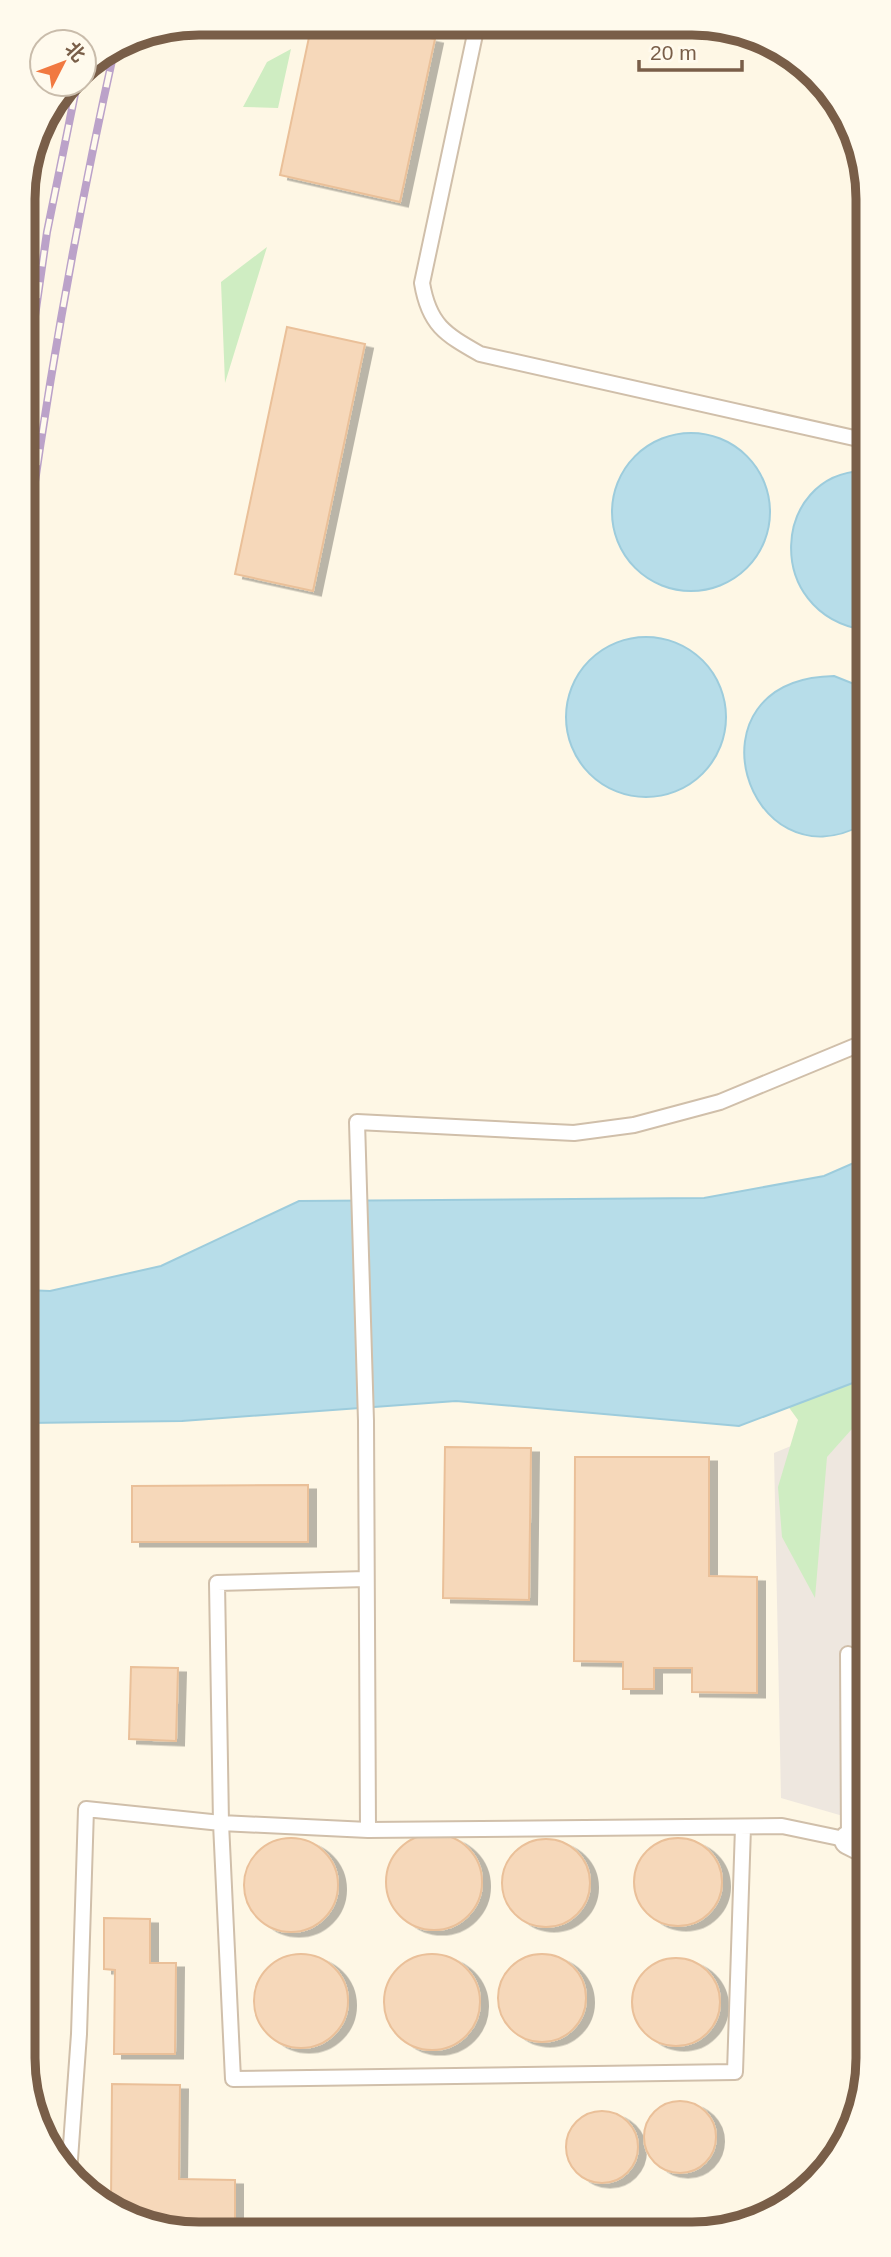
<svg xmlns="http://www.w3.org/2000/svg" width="891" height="2257" font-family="Arial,'Noto Sans SC',sans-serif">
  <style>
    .industrial { fill: #eee7df }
    .green { fill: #cfedc2 }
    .water { fill: #b7dde9; stroke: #9dccdc; stroke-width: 2 }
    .building { fill: #f6d8ba; stroke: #eac099; stroke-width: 2; filter: url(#shadow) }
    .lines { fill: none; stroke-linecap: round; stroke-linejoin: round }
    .lane-casing { stroke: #d0bfaa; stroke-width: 18 }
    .street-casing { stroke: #d0bfaa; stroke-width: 32 }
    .lane { stroke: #fff; stroke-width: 14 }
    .street { stroke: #fff; stroke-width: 28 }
    .rail-casing { stroke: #bba2c9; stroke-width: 8 }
    .rail { stroke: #fffaed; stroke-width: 5; stroke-dasharray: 16; stroke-linecap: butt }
    .rim { fill: none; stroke: #795e48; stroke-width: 9 }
  </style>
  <defs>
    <filter id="shadow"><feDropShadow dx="8" dy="4.5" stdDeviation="0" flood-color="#0004"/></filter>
  </defs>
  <rect width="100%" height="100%" fill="#fef7e5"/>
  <path class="industrial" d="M866,1415l1,408 -86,-25 -7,-345z"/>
  <path class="green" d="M291,49l-13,59 -35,-1 24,-45z
    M267,247l-42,136 -4,-101z
    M866,1375v47l-15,8 -24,27 -12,141 -33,-61 -4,-50 20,-67 -13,-18z"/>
  <path class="water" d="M612 512a79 79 0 1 1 158 0a79 79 0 1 1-158 0Z
    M863,471l1,159c-102,-17 -92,-156 -1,-159z
    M566 717a80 80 0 1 1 160 0a80 80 0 1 1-160 0Z
    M834,676l30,12v136c-117,65 -184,-145 -30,-148z
    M865,1158l1,220 -127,48 -283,-25 -274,20 -155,2 -1,-133 24,1 111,-25 138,-65 405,-3 120,-22z"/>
  <path class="building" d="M312,23l55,1 68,15 -35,163 -120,-27z
    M287,327l78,17 -52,247 -78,-17z
    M445,1447l86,1 -2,152 -86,-2z
    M575,1457h134v119l48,1v116l-65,-1v-24h-38v21h-31v-27l-49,-1z
    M308,1485v57h-176v-56z
    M131,1667l47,1 -2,73 -47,-2z
    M386 1882a48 48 0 1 1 96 0a48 48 0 1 1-96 0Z
    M244 1885a47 47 0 1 1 94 0a47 47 0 1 1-94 0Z
    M634 1882a44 44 0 1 1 88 0a44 44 0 1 1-88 0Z
    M502 1883a44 44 0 1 1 88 0a44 44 0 1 1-88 0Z
    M104,1918l46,1v44h26l-1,91h-61l1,-84 -11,-1z
    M254 2001a47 47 0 1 1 94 0a47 47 0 1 1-94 0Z
    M498 1998a44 44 0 1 1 88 0a44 44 0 1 1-88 0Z
    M384 2002a48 48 0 1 1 96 0a48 48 0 1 1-96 0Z
    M632 2002a44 44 0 1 1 88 0a44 44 0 1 1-88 0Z
    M112,2084l68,1 -1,94 56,1v51h-70l-54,-29z
    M644 2137a36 36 0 1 1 72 0a36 36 0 1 1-72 0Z
    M566 2147a36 36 0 1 1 72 0a36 36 0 1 1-72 0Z"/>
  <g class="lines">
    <defs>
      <path id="lane" d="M477,25l-55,258c7,42 23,51 58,71l383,86
        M366,1579l-149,4 4,240 147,7
        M848,1654l1,186 -67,-14 -414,4 -2,-409 -9,-299 217,11 60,-8 86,-23 145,-60
        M69,2173l10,-139 7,-225 135,14 12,256 502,-7 8,-245"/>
      <path id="street" d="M849,1840l18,9"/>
    </defs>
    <use href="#lane" class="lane-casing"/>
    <use href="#street" class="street-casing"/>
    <use href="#lane" class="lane"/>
    <use href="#street" class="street"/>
    <defs>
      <path id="rail" d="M24,393l23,-161 30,-148
        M24,560c23,-173 53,-343 91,-513"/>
    </defs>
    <use href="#rail" class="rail-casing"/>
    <use href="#rail" class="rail"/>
  </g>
  <path d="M0 0H891V2257H0ZM199 35H692A164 164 0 0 1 856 199V2058A164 164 0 0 1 692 2222H199A164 164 0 0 1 35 2058V199A164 164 0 0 1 199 35Z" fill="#fffaed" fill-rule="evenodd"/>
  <path class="rim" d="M199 35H692A164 164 0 0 1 856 199V2058A164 164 0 0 1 692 2222H199A164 164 0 0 1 35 2058V199A164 164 0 0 1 199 35Z"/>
  <g transform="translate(63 63) rotate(48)"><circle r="33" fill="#fffaed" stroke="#c9bcab" stroke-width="2"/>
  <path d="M0-5L12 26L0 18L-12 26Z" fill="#f17941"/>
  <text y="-10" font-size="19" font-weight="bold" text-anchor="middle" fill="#795e48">北</text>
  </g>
  <path d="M639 60v10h103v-10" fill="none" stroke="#795e48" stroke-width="3.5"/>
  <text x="650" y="60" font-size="21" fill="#795e48" stroke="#fffaed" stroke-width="5" paint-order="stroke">20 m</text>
</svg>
